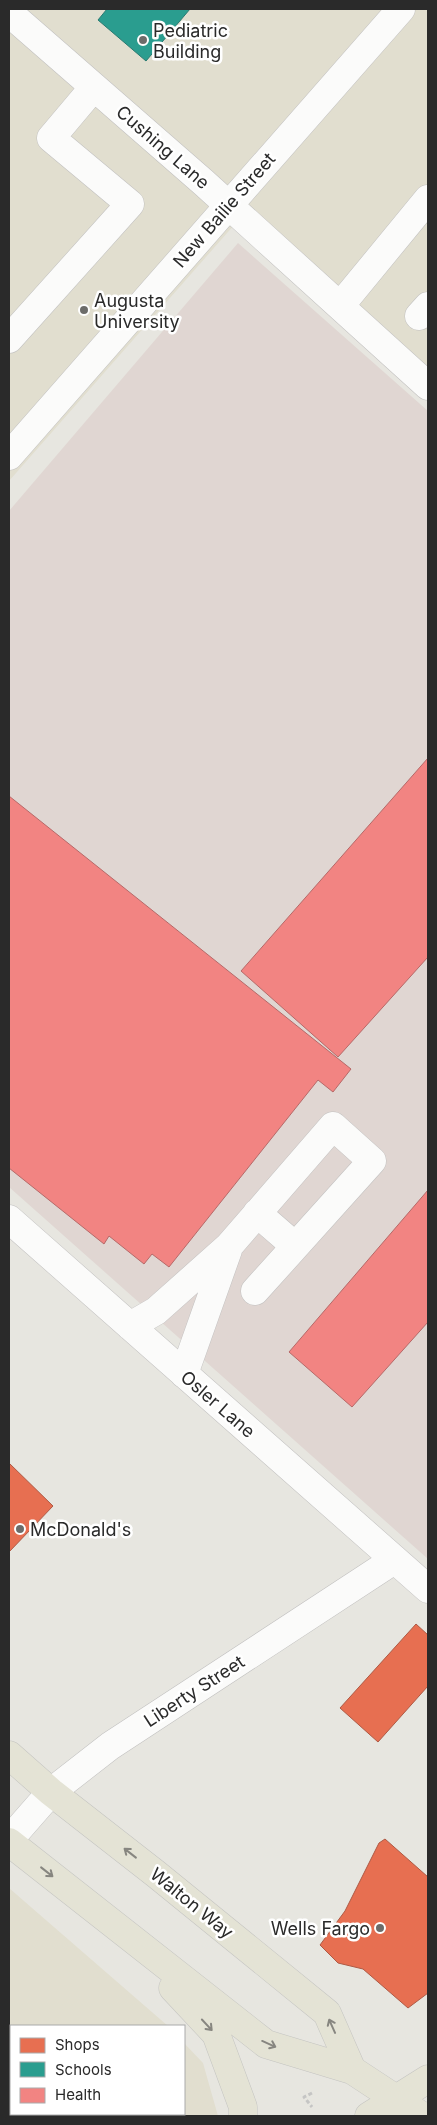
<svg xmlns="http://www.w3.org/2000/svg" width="437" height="2125" font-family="Inter,sans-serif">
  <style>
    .education { fill: #e1decf }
    .medical { fill: #e0d6d2 }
    .shops { fill: #e76f51; stroke: #ae5a45 }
    .schools { fill: #2a9d8f; stroke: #2a7a71 }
    .health { fill: #f28482; stroke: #b66968 }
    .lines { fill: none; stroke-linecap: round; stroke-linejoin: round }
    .minor-casing { stroke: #c2c1c0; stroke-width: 29 }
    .major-casing { stroke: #c4c4c1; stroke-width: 29 }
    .path { stroke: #c5c5c4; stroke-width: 3; stroke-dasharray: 4 2.5; stroke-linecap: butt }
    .minor { stroke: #fbfbfa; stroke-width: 28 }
    .major { stroke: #e4e3d5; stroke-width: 28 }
    .oneway { stroke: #878680 }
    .poi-dot { fill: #6c6c6a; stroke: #fff; stroke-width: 2 }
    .labels { text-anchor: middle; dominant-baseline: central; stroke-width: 5; stroke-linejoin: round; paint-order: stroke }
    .poi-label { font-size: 18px; fill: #2a2a2a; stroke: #fff; text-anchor: start }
    .street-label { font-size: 18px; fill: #2a2a2a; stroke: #fff }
  </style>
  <rect width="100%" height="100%" fill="#e7e6e0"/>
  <path class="education" d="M 9,9 L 428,9 L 428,396 L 235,224 L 9,481 Z
    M 9,1888 L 168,2026 L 11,2026 L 11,2114 L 184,2114 L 184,2043 L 203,2063 L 218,2116 L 9,2116 Z"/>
  <path class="medical" d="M 238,243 L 428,411 L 428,1559 L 9,1187 L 9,511 Z"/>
  <path class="shops" d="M 9,1463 L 53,1506 L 9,1552 Z
    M 416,1624 L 428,1635 L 428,1686 L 378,1742 L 340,1708 Z
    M 385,1839 L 428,1877 L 428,1993 L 408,2008 L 363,1969 L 338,1963 L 320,1945 L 345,1911 L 379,1843 Z"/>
  <path class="schools" d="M 107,9 L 190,9 L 146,61 L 98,20 Z"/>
  <path class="health" d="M 428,758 L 428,957 L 338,1057 L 241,971 Z
    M 9,796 L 351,1069 L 333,1092 L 318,1080 L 169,1267 L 152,1254 L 144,1264 L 109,1236 L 104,1244 L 9,1168 Z
    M 428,1190 L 428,1322 L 352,1407 L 289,1352 Z"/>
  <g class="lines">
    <defs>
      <path id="minor" d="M 9,9 L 15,18 L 203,182 L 428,386
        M 340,306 L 428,199
        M 419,316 L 428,306
        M 9,339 L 130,204 L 51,138 L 94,87
        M 9,456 L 401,9
        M 257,1213 L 295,1246
        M 9,1219 L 428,1589
        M 130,1326 L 156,1311 L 229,1246 L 333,1126 L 372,1161 L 255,1291
        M 184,1374 L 228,1250
        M 9,1840 L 51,1792 L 110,1746 L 394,1560"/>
      <path id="major" d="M 9,1755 L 51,1792 L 156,1874 L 327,2013 L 352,2070
        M 9,1842 L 266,2044 L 352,2070 L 422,2116
        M 173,1988 L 216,2034 L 243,2107 L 243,2116
        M 369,2116 L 428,2079"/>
    </defs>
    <use href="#minor" class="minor-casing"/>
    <use href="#major" class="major-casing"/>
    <path class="path" d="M 312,2093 L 304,2097 L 312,2107"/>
    <use href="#minor" class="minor"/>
    <use href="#major" class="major"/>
  </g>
  <defs><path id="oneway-shaft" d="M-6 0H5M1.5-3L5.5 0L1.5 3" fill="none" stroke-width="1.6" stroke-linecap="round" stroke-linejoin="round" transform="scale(1.25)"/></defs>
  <g class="oneway">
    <use href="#oneway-shaft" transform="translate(130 1853) rotate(-142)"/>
    <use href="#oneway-shaft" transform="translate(47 1872) rotate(38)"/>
    <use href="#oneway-shaft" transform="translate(207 2025) rotate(47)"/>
    <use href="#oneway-shaft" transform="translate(332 2026) rotate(-114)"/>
    <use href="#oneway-shaft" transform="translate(269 2044) rotate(24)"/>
  </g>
  <g class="poi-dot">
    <circle cx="143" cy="40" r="5"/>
    <circle cx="84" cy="310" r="5"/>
    <circle cx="20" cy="1529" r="5"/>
    <circle cx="380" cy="1928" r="5"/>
  </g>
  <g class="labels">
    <g class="poi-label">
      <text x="153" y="30">Pediatric<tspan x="153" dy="21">Building</tspan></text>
      <text x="94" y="300">Augusta<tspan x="94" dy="21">University</tspan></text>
      <text x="30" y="1529">McDonald's</text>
      <text x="370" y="1928" text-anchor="end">Wells Fargo</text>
    </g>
    <g class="street-label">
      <text transform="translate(163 147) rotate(41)">Cushing Lane</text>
      <text transform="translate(224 210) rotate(-49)">New Bailie Street</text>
      <text transform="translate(218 1404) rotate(41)">Osler Lane</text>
      <text transform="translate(194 1691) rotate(-33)">Liberty Street</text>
      <text transform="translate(192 1903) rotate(39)">Walton Way</text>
    </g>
  </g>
  <rect width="437" height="2125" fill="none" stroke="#2a2a2a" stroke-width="20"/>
  <rect x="10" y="2025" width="175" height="90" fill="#ffffff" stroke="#aaaaaa"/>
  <rect x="20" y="2038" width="25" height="15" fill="#e76f51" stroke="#aaaaaa"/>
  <text x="55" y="2050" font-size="15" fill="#2a2a2a">Shops</text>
  <rect x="20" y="2062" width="25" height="15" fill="#2a9d8f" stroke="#aaaaaa"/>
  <text x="55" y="2075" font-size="15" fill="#2a2a2a">Schools</text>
  <rect x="20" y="2088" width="25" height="15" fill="#f28482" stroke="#aaaaaa"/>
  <text x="55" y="2100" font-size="15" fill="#2a2a2a">Health</text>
</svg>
